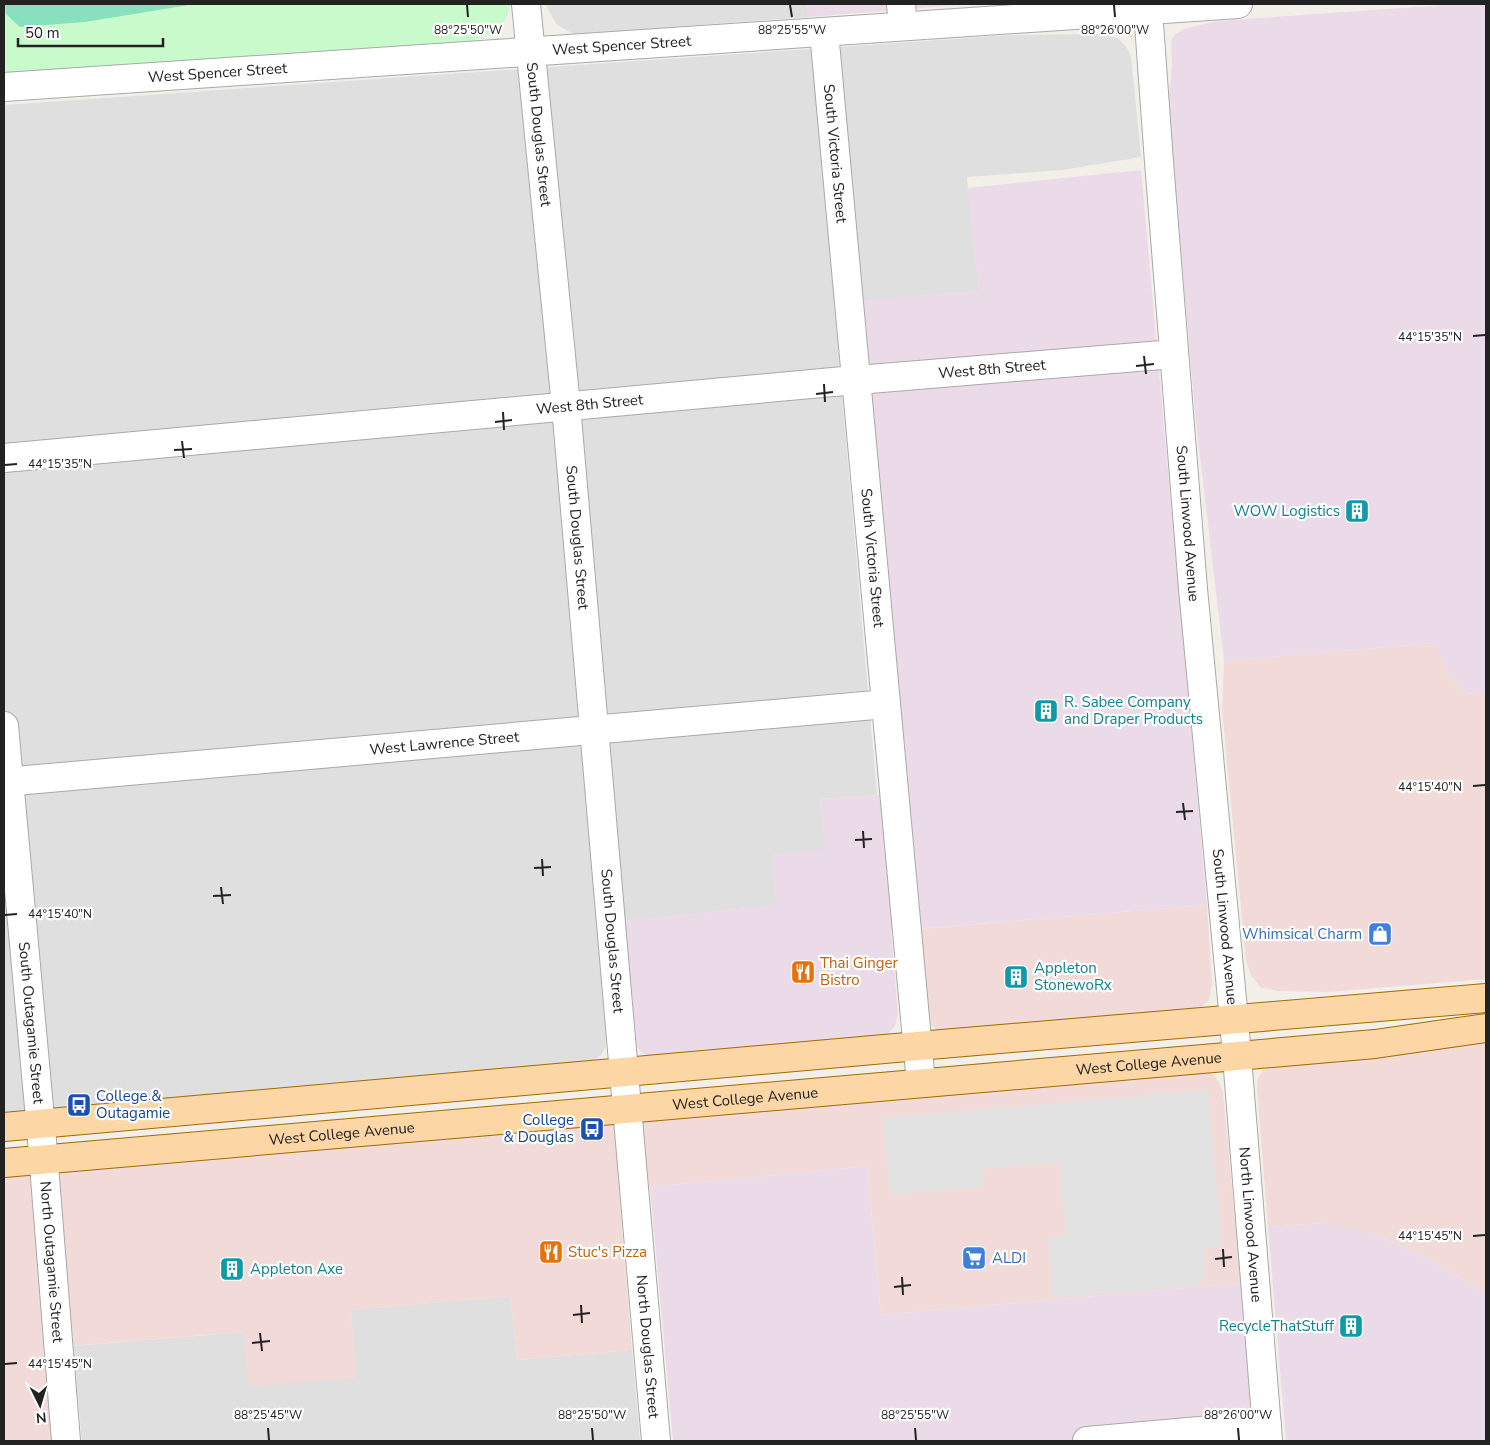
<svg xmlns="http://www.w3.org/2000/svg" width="1490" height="1445" font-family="'Nunito Sans',sans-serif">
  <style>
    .residential { fill: #e0dfdf }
    .commercial { fill: #f2dad9 }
    .industrial { fill: #ebdbe8 }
    .park { fill: #c8facc }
    .pitch { fill: #88e0be }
    .parking { fill: #e2e2e2 }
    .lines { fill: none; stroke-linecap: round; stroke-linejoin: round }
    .minor-casing { stroke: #a9a9a9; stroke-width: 30 }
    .major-casing { stroke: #a06b00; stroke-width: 30 }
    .minor { stroke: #fff; stroke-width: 28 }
    .major { stroke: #fcd6a4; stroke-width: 28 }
    .ticks { fill: none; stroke: #222; stroke-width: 2 }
    .labels { text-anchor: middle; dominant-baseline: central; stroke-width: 4.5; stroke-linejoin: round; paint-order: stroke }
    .street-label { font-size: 15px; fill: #222; stroke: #fff }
    .culture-label { font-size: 15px; fill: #0d838f; stroke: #fff; text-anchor: start }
    .shop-label { font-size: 15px; fill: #366cbe; stroke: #fff; text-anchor: end }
    .food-label { font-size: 15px; fill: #c56008; stroke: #fff; text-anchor: start }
    .transit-label { font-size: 15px; fill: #164399; stroke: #fff; text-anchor: start }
    .ticks-label { font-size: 12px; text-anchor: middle; fill: #222; stroke: #fff; stroke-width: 4.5; stroke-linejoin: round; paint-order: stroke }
  </style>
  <rect width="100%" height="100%" fill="#f2efe9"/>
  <path class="residential" d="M 545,4 L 807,4 L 808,17 L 574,34 L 557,25 Z
    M 1102,34 L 1118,38 L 1127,48 L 1131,56 L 1141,157 L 1062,170 L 967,177 L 979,291 L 834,303 L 877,795 L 820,799 L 826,849 L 776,905 L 597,924 L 606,1038 L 606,1046 L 601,1055 L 591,1062 L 4,1114 L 4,105 L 1011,35 Z
    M 510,1296 L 517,1360 L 632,1350 L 640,1441 L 82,1441 L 73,1346 L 245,1332 L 355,1378 L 351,1310 Z"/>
  <path class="commercial" d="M 1435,643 L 1447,672 L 1468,694 L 1486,692 L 1486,979 L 1329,992 L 1278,991 L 1264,988 L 1262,989 L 1251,975 L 1246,961 L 1222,709 L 1224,661 Z
    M 1207,905 L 1212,984 L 1209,1000 L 1200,1008 L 1194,1011 L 941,1032 L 928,1023 L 918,929 Z
    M 1486,1042 L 1486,1294 L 1437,1263 L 1382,1237 L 1324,1223 L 1268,1227 L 1257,1089 L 1257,1080 L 1263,1070 L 1274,1065 Z
    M 1209,1072 L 1214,1075 L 1219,1082 L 1223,1092 L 1241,1283 L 881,1315 L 867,1166 L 619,1190 L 632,1350 L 517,1360 L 510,1296 L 351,1310 L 356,1378 L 249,1386 L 244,1332 L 43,1348 L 52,1441 L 4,1441 L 4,1176 Z"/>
  <path class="industrial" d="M 807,4 L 971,4 L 808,17 Z
    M 1459,4 L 1486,4 L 1486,692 L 1468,694 L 1447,672 L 1434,643 L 1224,661 L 1195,413 L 1168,106 L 1172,66 L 1171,41 L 1175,34 L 1184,29 L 1217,21 Z
    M 1141,170 L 1207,905 L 891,931 L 898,1014 L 895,1026 L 887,1035 L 657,1057 L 648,1056 L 641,1052 L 635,1045 L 622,921 L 776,905 L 772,854 L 825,849 L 820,799 L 906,793 L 862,300 L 979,291 L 967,188 Z
    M 867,1166 L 881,1315 L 1241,1283 L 1255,1441 L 673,1441 L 650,1187 Z
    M 1324,1223 L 1346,1227 L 1382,1237 L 1437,1263 L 1486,1294 L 1486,1441 L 1286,1441 L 1268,1227 Z"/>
  <path class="park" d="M 4,4 L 510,4 C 508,26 490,35 472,41 L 4,73 Z"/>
  <path class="pitch" d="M 5,4 L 195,4 L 85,22 L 20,27 L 6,14 Z"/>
  <path class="parking" d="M 1208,1090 L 1222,1248 L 1203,1249 L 1205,1278 L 1192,1286 L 1053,1298 L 1048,1237 L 1066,1235 L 1059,1163 L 983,1169 L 984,1187 L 890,1194 L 883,1118 Z"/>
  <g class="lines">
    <defs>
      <g id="minor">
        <path id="s1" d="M 526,4 L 566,406 L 656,1441"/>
        <path d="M 901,4 L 903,26"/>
        <path id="s2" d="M 1148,10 L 1159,162 L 1193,589 L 1234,1020 L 1268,1441"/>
        <path id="s3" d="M 824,32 L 921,1083"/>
        <path id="s4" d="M 4,87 L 1238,4"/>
        <path id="s5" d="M 4,458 L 833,382 L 1174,354"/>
        <path id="s6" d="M 4,726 L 42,1140 L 66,1441"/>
        <path id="s7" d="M 4,782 L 886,704"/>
        <path d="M 1087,1441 L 1267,1425"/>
      </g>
      <g id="major">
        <path d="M 4,1127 L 918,1046 L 1486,998"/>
        <path id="s8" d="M 4,1163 L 1375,1044 L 1486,1028"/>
      </g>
    </defs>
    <use href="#minor" class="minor-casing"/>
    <use href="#major" class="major-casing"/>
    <use href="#minor" class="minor"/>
    <use href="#major" class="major"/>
  </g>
  <path class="ticks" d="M 467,5 L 468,17M 790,5 L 792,17M 1114,5 L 1115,17M 1473,336 L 1485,335M 1144,356 L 1146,374M 1136,366 L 1154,364M 824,384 L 825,402M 816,394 L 833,392M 503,412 L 504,430M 495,422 L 512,420M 182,441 L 184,458M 174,450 L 192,449M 5,465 L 17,464M 1473,786 L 1485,785M 1183,803 L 1185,820M 1176,812 L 1193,811M 863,831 L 864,848M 855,840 L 872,839M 542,859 L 543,876M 534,868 L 551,867M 221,887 L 223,904M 213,896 L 231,895M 5,915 L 17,914M 1473,1236 L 1485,1235M 1223,1249 L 1224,1267M 1215,1259 L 1232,1257M 902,1277 L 903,1295M 894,1287 L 911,1285M 581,1305 L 582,1323M 573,1315 L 590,1313M 260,1333 L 262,1351M 252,1343 L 270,1341M 5,1364 L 17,1363M 268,1428 L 269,1440M 592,1428 L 593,1440M 915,1428 L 916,1440M 1238,1428 L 1239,1440"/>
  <defs>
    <symbol id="building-square" viewBox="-11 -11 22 22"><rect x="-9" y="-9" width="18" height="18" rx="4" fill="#0f9aa8" stroke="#fff"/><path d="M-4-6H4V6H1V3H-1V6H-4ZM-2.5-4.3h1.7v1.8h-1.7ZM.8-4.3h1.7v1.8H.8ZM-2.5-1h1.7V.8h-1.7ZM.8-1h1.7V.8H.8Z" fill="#fff"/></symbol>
    <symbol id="shop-square" viewBox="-11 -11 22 22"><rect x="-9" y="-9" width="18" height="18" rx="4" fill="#3f7fe0" stroke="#fff"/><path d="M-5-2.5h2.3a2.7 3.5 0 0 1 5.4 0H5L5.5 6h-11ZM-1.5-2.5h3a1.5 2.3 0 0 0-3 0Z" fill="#fff"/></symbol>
    <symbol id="restaurant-square" viewBox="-11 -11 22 22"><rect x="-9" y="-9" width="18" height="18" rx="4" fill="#e8710a" stroke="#fff"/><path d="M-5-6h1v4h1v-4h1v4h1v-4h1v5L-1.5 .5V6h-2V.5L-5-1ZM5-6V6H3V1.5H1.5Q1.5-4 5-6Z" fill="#fff"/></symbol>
    <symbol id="bus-square" viewBox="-11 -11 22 22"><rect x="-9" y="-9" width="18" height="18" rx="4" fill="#1a4fb4" stroke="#fff"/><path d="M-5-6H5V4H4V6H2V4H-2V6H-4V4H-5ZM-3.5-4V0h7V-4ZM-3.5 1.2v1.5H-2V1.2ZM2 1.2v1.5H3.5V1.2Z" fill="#fff"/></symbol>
    <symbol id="supermarket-square" viewBox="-11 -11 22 22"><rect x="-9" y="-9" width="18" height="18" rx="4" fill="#3f7fe0" stroke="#fff"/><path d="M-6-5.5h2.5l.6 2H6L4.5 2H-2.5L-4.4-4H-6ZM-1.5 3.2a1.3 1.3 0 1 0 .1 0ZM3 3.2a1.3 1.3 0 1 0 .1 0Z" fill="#fff"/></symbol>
  </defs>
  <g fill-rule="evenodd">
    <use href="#building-square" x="1343" y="497" width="28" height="28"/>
    <use href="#building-square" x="1032" y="697" width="28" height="28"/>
    <use href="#shop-square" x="1366" y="920" width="28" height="28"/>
    <use href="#restaurant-square" x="789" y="958" width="28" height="28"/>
    <use href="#building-square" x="1002" y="963" width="28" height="28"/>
    <use href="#bus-square" x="65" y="1091" width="28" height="28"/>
    <use href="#bus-square" x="578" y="1115" width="28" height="28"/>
    <use href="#restaurant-square" x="537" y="1238" width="28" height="28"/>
    <use href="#supermarket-square" x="960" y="1244" width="28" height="28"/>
    <use href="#building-square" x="218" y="1255" width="28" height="28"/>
    <use href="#building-square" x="1337" y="1312" width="28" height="28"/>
  </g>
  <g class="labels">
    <g class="street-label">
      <text stroke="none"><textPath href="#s4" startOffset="619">West Spencer Street</textPath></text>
      <text stroke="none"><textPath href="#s4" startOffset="214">West Spencer Street</textPath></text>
      <text stroke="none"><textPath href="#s1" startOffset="131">South Douglas Street</textPath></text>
      <text stroke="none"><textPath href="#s3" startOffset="122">South Victoria Street</textPath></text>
      <text stroke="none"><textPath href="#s5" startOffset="992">West 8th Street</textPath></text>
      <text stroke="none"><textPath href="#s5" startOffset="588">West 8th Street</textPath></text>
      <text stroke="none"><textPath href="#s2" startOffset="515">South Linwood Avenue</textPath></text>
      <text stroke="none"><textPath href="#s1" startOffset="536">South Douglas Street</textPath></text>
      <text stroke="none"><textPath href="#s3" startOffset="528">South Victoria Street</textPath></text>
      <text stroke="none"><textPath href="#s7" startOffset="442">West Lawrence Street</textPath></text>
      <text stroke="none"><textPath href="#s2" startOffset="920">South Linwood Avenue</textPath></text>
      <text stroke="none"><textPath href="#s1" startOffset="941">South Douglas Street</textPath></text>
      <text stroke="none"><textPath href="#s6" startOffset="298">South Outagamie Street</textPath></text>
      <text stroke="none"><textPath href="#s8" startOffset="1149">West College Avenue</textPath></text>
      <text stroke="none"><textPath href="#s8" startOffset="744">West College Avenue</textPath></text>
      <text stroke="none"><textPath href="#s8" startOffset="339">West College Avenue</textPath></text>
      <text stroke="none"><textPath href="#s2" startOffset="1219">North Linwood Avenue</textPath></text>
      <text stroke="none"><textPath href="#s6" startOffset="538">North Outagamie Street</textPath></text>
      <text stroke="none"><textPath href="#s1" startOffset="1348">North Douglas Street</textPath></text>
    </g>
    <g class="culture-label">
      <text x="1340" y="511" text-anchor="end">WOW Logistics</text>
      <text x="1064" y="702">R. Sabee Company<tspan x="1064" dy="17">and Draper Products</tspan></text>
      <text x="1034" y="968">Appleton<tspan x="1034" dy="17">StonewoRx</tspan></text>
      <text x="250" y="1269">Appleton Axe</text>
      <text x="1334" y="1326" text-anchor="end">RecycleThatStuff</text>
    </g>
    <g class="shop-label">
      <text x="1362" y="934">Whimsical Charm</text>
      <text x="992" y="1258" text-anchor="start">ALDI</text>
    </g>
    <g class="food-label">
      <text x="820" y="963">Thai Ginger<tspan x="820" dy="17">Bistro</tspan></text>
      <text x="568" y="1252">Stuc's Pizza</text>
    </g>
    <g class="transit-label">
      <text x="96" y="1096">College &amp;<tspan x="96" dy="17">Outagamie</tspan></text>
      <text x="574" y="1120" text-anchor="end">College<tspan x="574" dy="17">&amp; Douglas</tspan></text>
    </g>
  </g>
  <g class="ticks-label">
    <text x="468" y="34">88°25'50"W</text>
    <text x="792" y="34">88°25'55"W</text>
    <text x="1115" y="34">88°26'00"W</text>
    <text x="1430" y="341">44°15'35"N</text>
    <text x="60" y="468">44°15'35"N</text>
    <text x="1430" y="791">44°15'40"N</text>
    <text x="60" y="918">44°15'40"N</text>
    <text x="1430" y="1240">44°15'45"N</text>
    <text x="60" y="1368">44°15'45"N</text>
    <text x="268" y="1419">88°25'45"W</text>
    <text x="592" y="1419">88°25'50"W</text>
    <text x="915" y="1419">88°25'55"W</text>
    <text x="1238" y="1419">88°26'00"W</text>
  </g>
  <rect width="1490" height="1445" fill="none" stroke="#222222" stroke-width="10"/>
  <g transform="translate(40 1405) rotate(175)" stroke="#ffffff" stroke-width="4" paint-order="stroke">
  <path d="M0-4L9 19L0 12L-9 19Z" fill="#222222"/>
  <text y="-8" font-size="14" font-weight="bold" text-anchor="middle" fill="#222222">N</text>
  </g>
  <path d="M18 38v8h145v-8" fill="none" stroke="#222222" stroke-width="2.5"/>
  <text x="25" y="38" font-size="15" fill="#222222" stroke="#ffffff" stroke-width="4" paint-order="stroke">50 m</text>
</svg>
